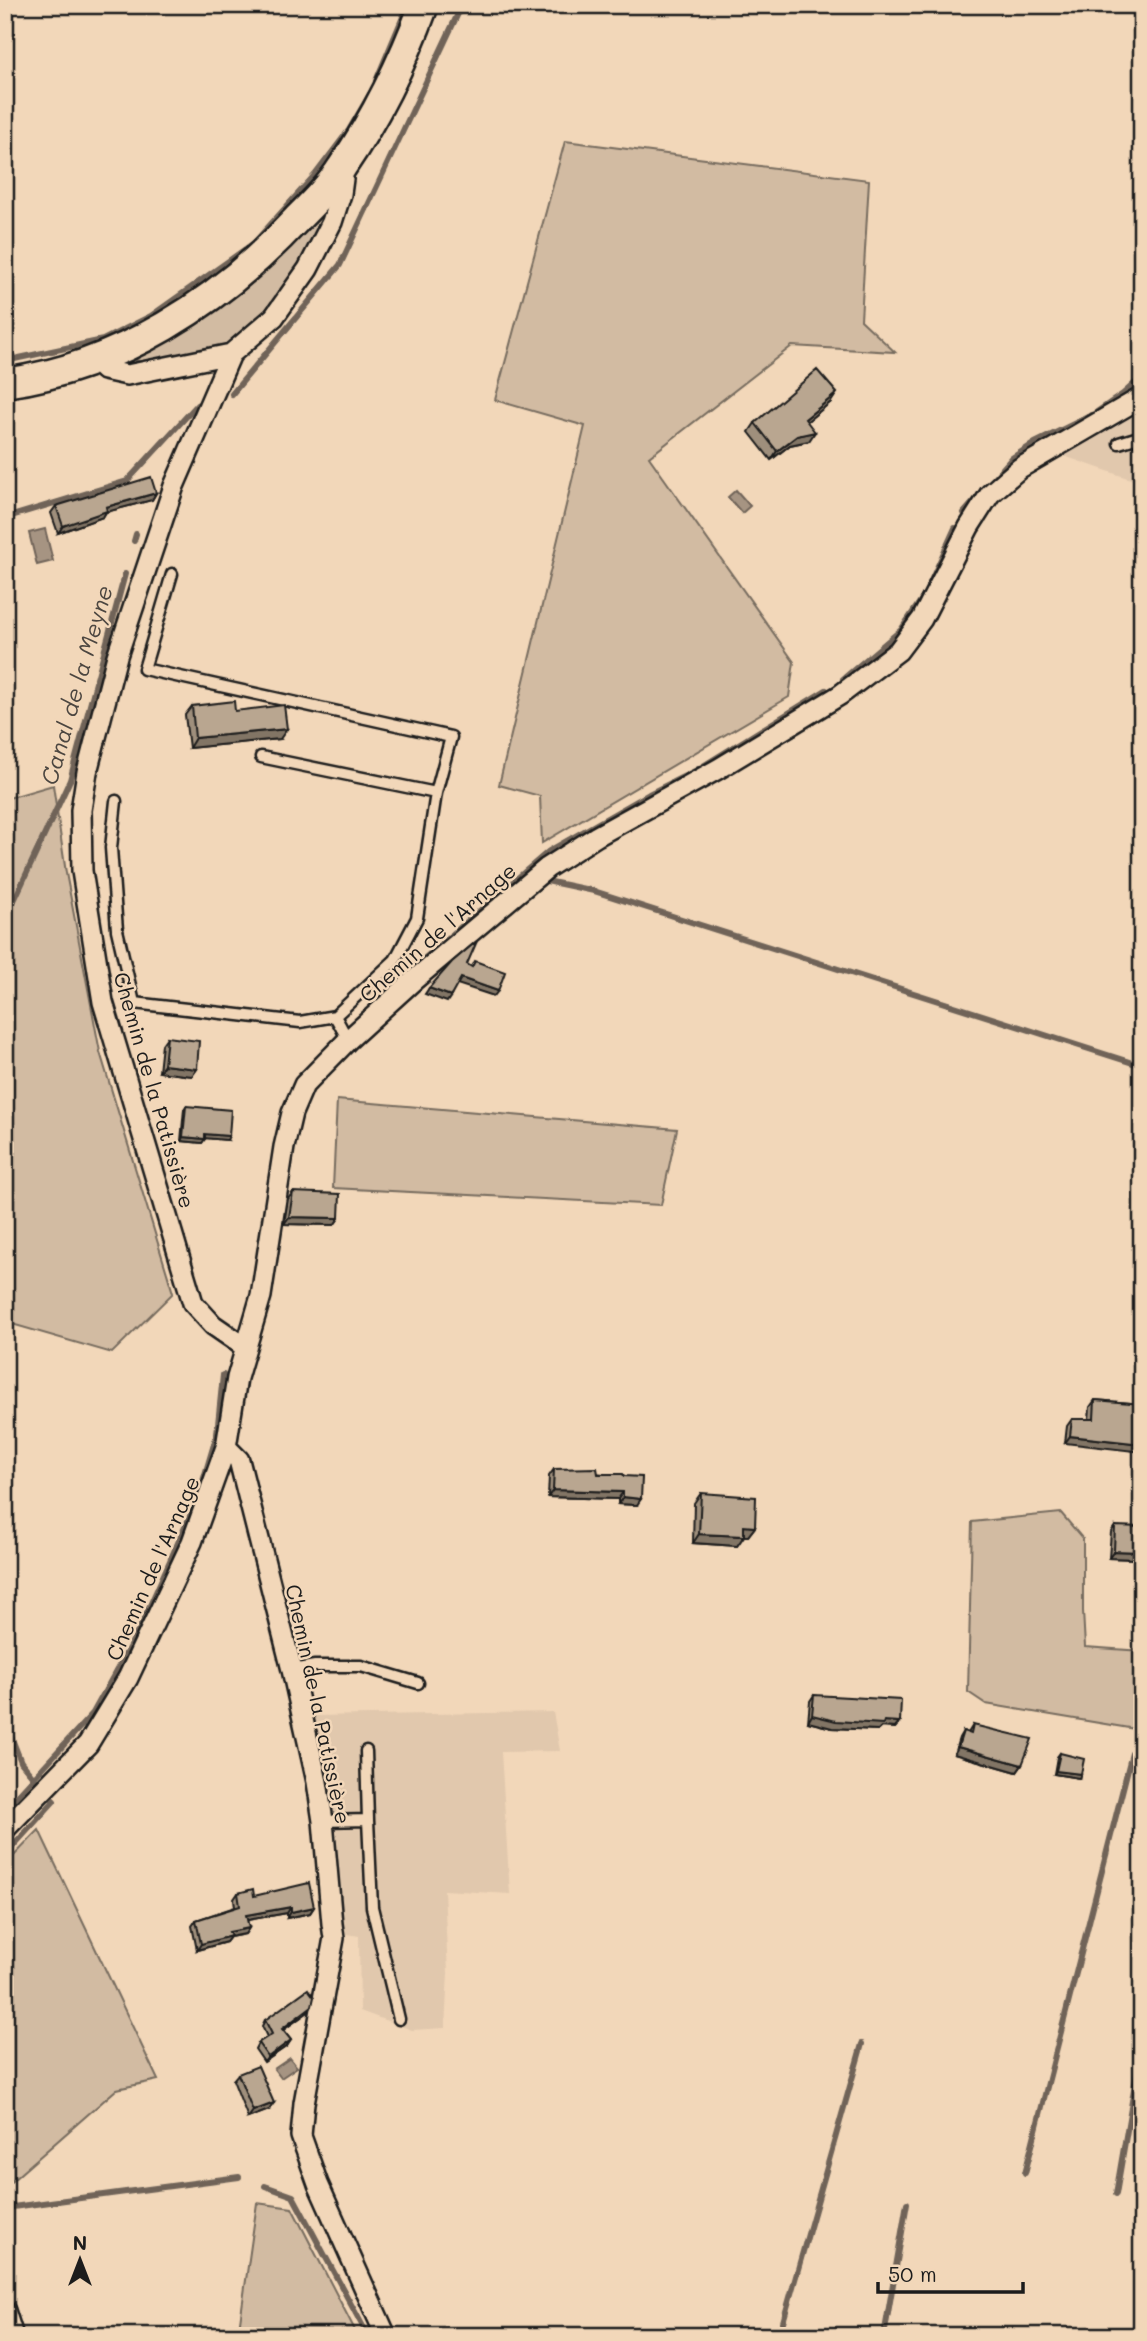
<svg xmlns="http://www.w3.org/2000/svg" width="1147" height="2341" font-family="Mali,sans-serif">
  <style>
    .built { fill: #e1c8ad }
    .green { fill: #d2bba2; stroke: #776c5f; stroke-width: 2 }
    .water { fill: #a69482; stroke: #6f6459; stroke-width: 2 }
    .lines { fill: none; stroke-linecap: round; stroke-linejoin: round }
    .stream { stroke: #6f6459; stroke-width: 6 }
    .lane-casing { stroke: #1c1c1c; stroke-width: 15 }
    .street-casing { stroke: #1c1c1c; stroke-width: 24 }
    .secondary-casing { stroke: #1c1c1c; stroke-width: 33 }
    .lane { stroke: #f2d7b9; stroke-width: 10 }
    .street { stroke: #f2d7b9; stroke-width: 19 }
    .secondary { stroke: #f2d7b9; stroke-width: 28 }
    .wall { fill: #9f8f7c; stroke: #1c1c1c; stroke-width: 2 }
    .shaded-wall { fill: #827465; stroke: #1c1c1c; stroke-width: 2 }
    .building { fill: #b9a690; stroke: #1c1c1c; stroke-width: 2 }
    .labels { text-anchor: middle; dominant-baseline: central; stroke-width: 5; stroke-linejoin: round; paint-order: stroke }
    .street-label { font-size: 21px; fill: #1c1c1c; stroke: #f2d7b9 }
    .water-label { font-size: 23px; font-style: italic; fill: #4c4640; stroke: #f2d7b9 }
  </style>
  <rect width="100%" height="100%" fill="#f2d7b9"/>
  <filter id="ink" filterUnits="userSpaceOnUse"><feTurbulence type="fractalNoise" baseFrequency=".0143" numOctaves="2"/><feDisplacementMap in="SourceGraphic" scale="14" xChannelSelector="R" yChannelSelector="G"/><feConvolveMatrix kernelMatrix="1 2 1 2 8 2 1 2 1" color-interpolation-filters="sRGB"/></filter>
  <g filter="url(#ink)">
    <path class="built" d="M 1142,396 L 1142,483 L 1064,456 Z
      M 553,1712 L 560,1751 L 501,1752 L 510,1894 L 444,1890 L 448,1973 L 445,2028 L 412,2030 L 360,2011 L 359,1936 L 340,1933 L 334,1846 L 313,1716 Z"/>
    <path class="green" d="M 565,141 L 869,180 L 861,320 L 895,352 L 792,346 L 649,457 L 794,662 L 789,697 L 542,843 L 540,796 L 499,785 L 585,426 L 495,400 Z
      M 328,206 C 306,255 267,330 214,350 C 193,357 167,358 145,363 L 136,360 L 137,354 Z
      M 53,785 L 66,873 L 100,1052 L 173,1293 L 112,1353 L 5,1322 L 5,799 Z
      M 337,1100 L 677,1129 L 661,1205 L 333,1188 Z
      M 1061,1513 L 1083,1539 L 1083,1611 L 1085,1647 L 1142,1651 L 1142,1712 L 1134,1713 L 1135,1729 L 986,1704 L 968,1692 L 972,1522 Z
      M 39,1830 L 158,2080 L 117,2089 L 5,2187 L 5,1865 Z
      M 257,2203 L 292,2208 L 358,2336 L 238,2336 Z"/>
    <path class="water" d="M 736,490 L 750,506 L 742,513 L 728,497 Z
      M 45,529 L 53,561 L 37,565 L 29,533 Z
      M 290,2058 L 297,2067 L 281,2078 L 274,2069 Z"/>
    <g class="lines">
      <path class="stream" d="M 376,81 L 408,5
        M 5,361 L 103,340 L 151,316 L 254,243 L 315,175 L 349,130 L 370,94
        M 232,394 L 340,265 L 462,5
        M 990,483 L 1012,458 L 1035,443 L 1094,414 L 1123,394 L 1142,377
        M 964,513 L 978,497
        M 5,518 L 127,481 L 197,405 L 203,402
        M 134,541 L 136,534
        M 930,583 L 955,528
        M 843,679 L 901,630 L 924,596
        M 542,880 L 594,891 L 1142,1066
        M 5,920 L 70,780 L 125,574
        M 418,964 L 549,851 L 649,794 L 695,771 L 826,690
        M 5,1721 L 21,1762 L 38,1783
        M 5,1809 L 93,1713 L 140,1628 L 198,1498 L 217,1434 L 223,1375
        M 5,1855 L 54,1801 L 49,1796
        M 1025,2173 L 1132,1753 L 1142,1755
        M 265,2186 L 293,2196 L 368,2336
        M 1116,2194 L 1142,2043
        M 5,2208 L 239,2177
        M 779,2336 L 862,2044
        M 884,2336 L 907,2203"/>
      <defs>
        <path id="lane" d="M 1119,443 L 1142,436
          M 172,574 L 144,669 L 451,737 L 436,793 L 417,918 L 395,960 L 335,1016 L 348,1040
          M 261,757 L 436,793
          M 116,801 L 111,848 L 117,930 L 134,1003 L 300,1022 L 335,1016
          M 292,1670 L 315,1666 L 361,1666 L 418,1683
          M 368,1820 L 372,1907 L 399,2019
          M 323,1821 L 368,1820 L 366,1751"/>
        <path id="street" d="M 94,360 L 104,370 L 127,375 L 231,354
          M 245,1347 L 213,1325 L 193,1303 L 103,1002 L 82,871 L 81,810 L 87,772 L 117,656 L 174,486 L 231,354 L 274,317 L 308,269 L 332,222 L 341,194 L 343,179 L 341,168
          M 226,1447 L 239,1460 L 292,1670 L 317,1782 L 323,1821 L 332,1924 L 334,1938 L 304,2103 L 301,2136 L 318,2184 L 386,2336
          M 5,1829 L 88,1744 L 128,1678 L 192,1542 L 226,1447 L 237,1378 L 261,1296 L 284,1147 L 292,1113 L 304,1085 L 348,1040 L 414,980 L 547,868 L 597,836 L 718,769 L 840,695 L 898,651 L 922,619 L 969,527 L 990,494 L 1020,468 L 1142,397
          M 5,2311 L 13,2336"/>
        <path id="secondary" d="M 5,383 C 119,367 220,302 297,219 C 313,203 330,186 342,167 C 376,117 403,62 424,5"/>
      </defs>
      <use href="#lane" class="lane-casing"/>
      <use href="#street" class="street-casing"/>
      <use href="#secondary" class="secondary-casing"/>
      <use href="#lane" class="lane"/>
      <use href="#street" class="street"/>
      <use href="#secondary" class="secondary"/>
    </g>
    <path class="wall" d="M 831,402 L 807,421 L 809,441 L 790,445 L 771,460 L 749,432 L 755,423 Z
      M 156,493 L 152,500 L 106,512 L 103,517 L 58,533 L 51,513 L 56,506 Z
      M 192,706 L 235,711 L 280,739 L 189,748 L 185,715 Z
      M 167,1037 L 197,1069 L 192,1076 L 159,1072 L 162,1044 Z
      M 186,1106 L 227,1140 L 205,1138 L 202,1143 L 181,1141 L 184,1109 Z
      M 293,1192 L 339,1218 L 334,1225 L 284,1224 L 288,1199 Z
      M 1095,1400 L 1142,1404 L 1065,1443 L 1067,1426 L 1072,1419 L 1089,1419 L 1090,1407 Z
      M 554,1469 L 624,1476 L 637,1505 L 618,1504 L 618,1499 L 548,1497 L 549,1476 Z
      M 701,1493 L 755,1527 L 748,1536 L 744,1536 L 737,1546 L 693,1543 L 694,1503 Z
      M 1115,1526 L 1136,1559 L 1109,1558 L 1111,1532 Z
      M 814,1695 L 900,1722 L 895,1728 L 881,1727 L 878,1730 L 832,1728 L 808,1722 L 810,1701 Z
      M 973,1725 L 1022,1765 L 1017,1772 L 954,1754 L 959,1738 L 963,1731 L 968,1733 Z
      M 1060,1753 L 1079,1778 L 1054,1774 L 1057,1757 Z
      M 238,1893 L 254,1896 L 314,1907 L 310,1913 L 287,1918 L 287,1913 L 247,1920 L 249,1928 L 245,1934 L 230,1937 L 226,1942 L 197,1950 L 192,1926 L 196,1920 L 235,1907 L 234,1899 Z
      M 308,2012 L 283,2030 L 291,2040 L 287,2046 L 264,2062 L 255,2049 L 258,2043 L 267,2037 L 262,2026 L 265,2020 Z
      M 238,2074 L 269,2110 L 248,2118 L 233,2080 Z"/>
    <path class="shaded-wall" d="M 837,393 L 831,402 L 799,428 L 805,419 Z
      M 815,432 L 809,441 L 790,445 L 771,460 L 777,451 L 797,436 Z
      M 156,493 L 152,500 L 106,512 L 103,517 L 58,533 L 63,526 L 106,507 Z
      M 287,729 L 280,739 L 189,748 L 195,738 Z
      M 461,978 L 498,991 L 494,996 L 457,984 Z
      M 429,988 L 451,996 L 447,1002 L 425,994 Z
      M 164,1065 L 197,1069 L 192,1076 L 159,1072 Z
      M 205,1134 L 229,1136 L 227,1140 L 203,1138 Z
      M 183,1137 L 205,1139 L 202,1143 L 181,1141 Z
      M 289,1217 L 339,1218 L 334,1225 L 284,1224 Z
      M 1070,1436 L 1142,1444 L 1142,1452 L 1065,1443 Z
      M 553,1490 L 623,1492 L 618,1499 L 548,1497 Z
      M 623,1497 L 641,1499 L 637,1505 L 618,1504 Z
      M 744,1526 L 755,1527 L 748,1536 L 738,1536 Z
      M 699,1534 L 744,1536 L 737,1546 L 693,1543 Z
      M 1114,1551 L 1141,1552 L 1136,1559 L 1109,1558 Z
      M 812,1715 L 884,1721 L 900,1722 L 895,1728 L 881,1727 L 878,1730 L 832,1728 L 808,1722 Z
      M 958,1747 L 1022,1765 L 1017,1772 L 954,1754 Z
      M 1056,1771 L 1081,1774 L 1079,1778 L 1054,1774 Z
      M 291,1907 L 287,1913 L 242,1921 L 246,1915 Z
      M 314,1907 L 310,1913 L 287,1918 L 291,1912 Z
      M 249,1928 L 245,1934 L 230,1937 L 226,1942 L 197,1950 L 201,1944 L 229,1932 Z
      M 312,2006 L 308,2012 L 278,2034 L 282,2029 Z
      M 291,2040 L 287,2046 L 264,2062 L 268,2057 Z
      M 274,2103 L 269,2110 L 248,2118 L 253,2111 Z"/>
    <path class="building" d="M 817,370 L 837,393 L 805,419 L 815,432 L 797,436 L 777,451 L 755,423 Z
      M 151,477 L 156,493 L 106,507 L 107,511 L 63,526 L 56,506 Z
      M 234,701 L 235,711 L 284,705 L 287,729 L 195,738 L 192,706 Z
      M 477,941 L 467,964 L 472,967 L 475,961 L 505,972 L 498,991 L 461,978 L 451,996 L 429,988 L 452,962 Z
      M 167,1037 L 199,1041 L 197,1069 L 164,1065 Z
      M 186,1106 L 231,1110 L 229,1136 L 205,1134 L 205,1139 L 183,1137 Z
      M 293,1192 L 340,1194 L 339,1218 L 289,1217 Z
      M 1095,1400 L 1142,1404 L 1142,1444 L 1070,1436 L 1072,1419 L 1094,1419 Z
      M 597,1468 L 598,1474 L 623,1474 L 624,1476 L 642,1477 L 641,1499 L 623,1497 L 623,1492 L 553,1490 L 554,1469 Z
      M 701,1493 L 756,1497 L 755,1527 L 744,1526 L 744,1536 L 699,1534 Z
      M 1115,1526 L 1142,1527 L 1141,1552 L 1114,1551 Z
      M 814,1695 L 901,1700 L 900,1722 L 884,1721 L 883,1724 L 836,1721 L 812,1715 Z
      M 973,1725 L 1032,1739 L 1022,1765 L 958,1747 L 963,1731 L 971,1734 Z
      M 1060,1753 L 1084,1759 L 1081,1774 L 1056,1771 Z
      M 309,1883 L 314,1907 L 291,1912 L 291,1907 L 246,1915 L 249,1928 L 229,1932 L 231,1936 L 201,1944 L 196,1920 L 240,1906 L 238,1893 L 253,1889 L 254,1896 Z
      M 308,1989 L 314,1997 L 312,2006 L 282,2029 L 291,2040 L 268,2057 L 258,2043 L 272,2034 L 265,2020 Z
      M 258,2066 L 274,2103 L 253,2111 L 238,2074 Z"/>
  </g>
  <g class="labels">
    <g class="street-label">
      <text transform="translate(437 932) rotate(-41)">Chemin de l'Arnage</text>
      <text transform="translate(155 1090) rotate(74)">Chemin de la Patissière</text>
      <text transform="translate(152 1568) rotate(-66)">Chemin de l'Arnage</text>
      <text transform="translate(319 1704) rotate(78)">Chemin de la Patissière</text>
    </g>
    <g class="water-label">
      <text transform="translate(76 685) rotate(-74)">Canal de la Meyne</text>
    </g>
  </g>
  <rect width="1147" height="2341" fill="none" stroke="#f2d7b9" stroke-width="28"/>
  <rect x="14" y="14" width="1119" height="2313" fill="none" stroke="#1c1c1c" stroke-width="2.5" filter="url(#ink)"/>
  <g transform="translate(80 2260)" stroke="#f2d7b9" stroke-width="5" paint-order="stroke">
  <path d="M0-5L12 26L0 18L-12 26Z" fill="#1c1c1c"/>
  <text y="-10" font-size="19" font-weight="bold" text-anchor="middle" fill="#1c1c1c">N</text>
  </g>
  <path d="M878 2282v10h145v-10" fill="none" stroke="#1c1c1c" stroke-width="3.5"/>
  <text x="888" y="2282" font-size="21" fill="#1c1c1c" stroke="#f2d7b9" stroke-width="5" paint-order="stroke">50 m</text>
</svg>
